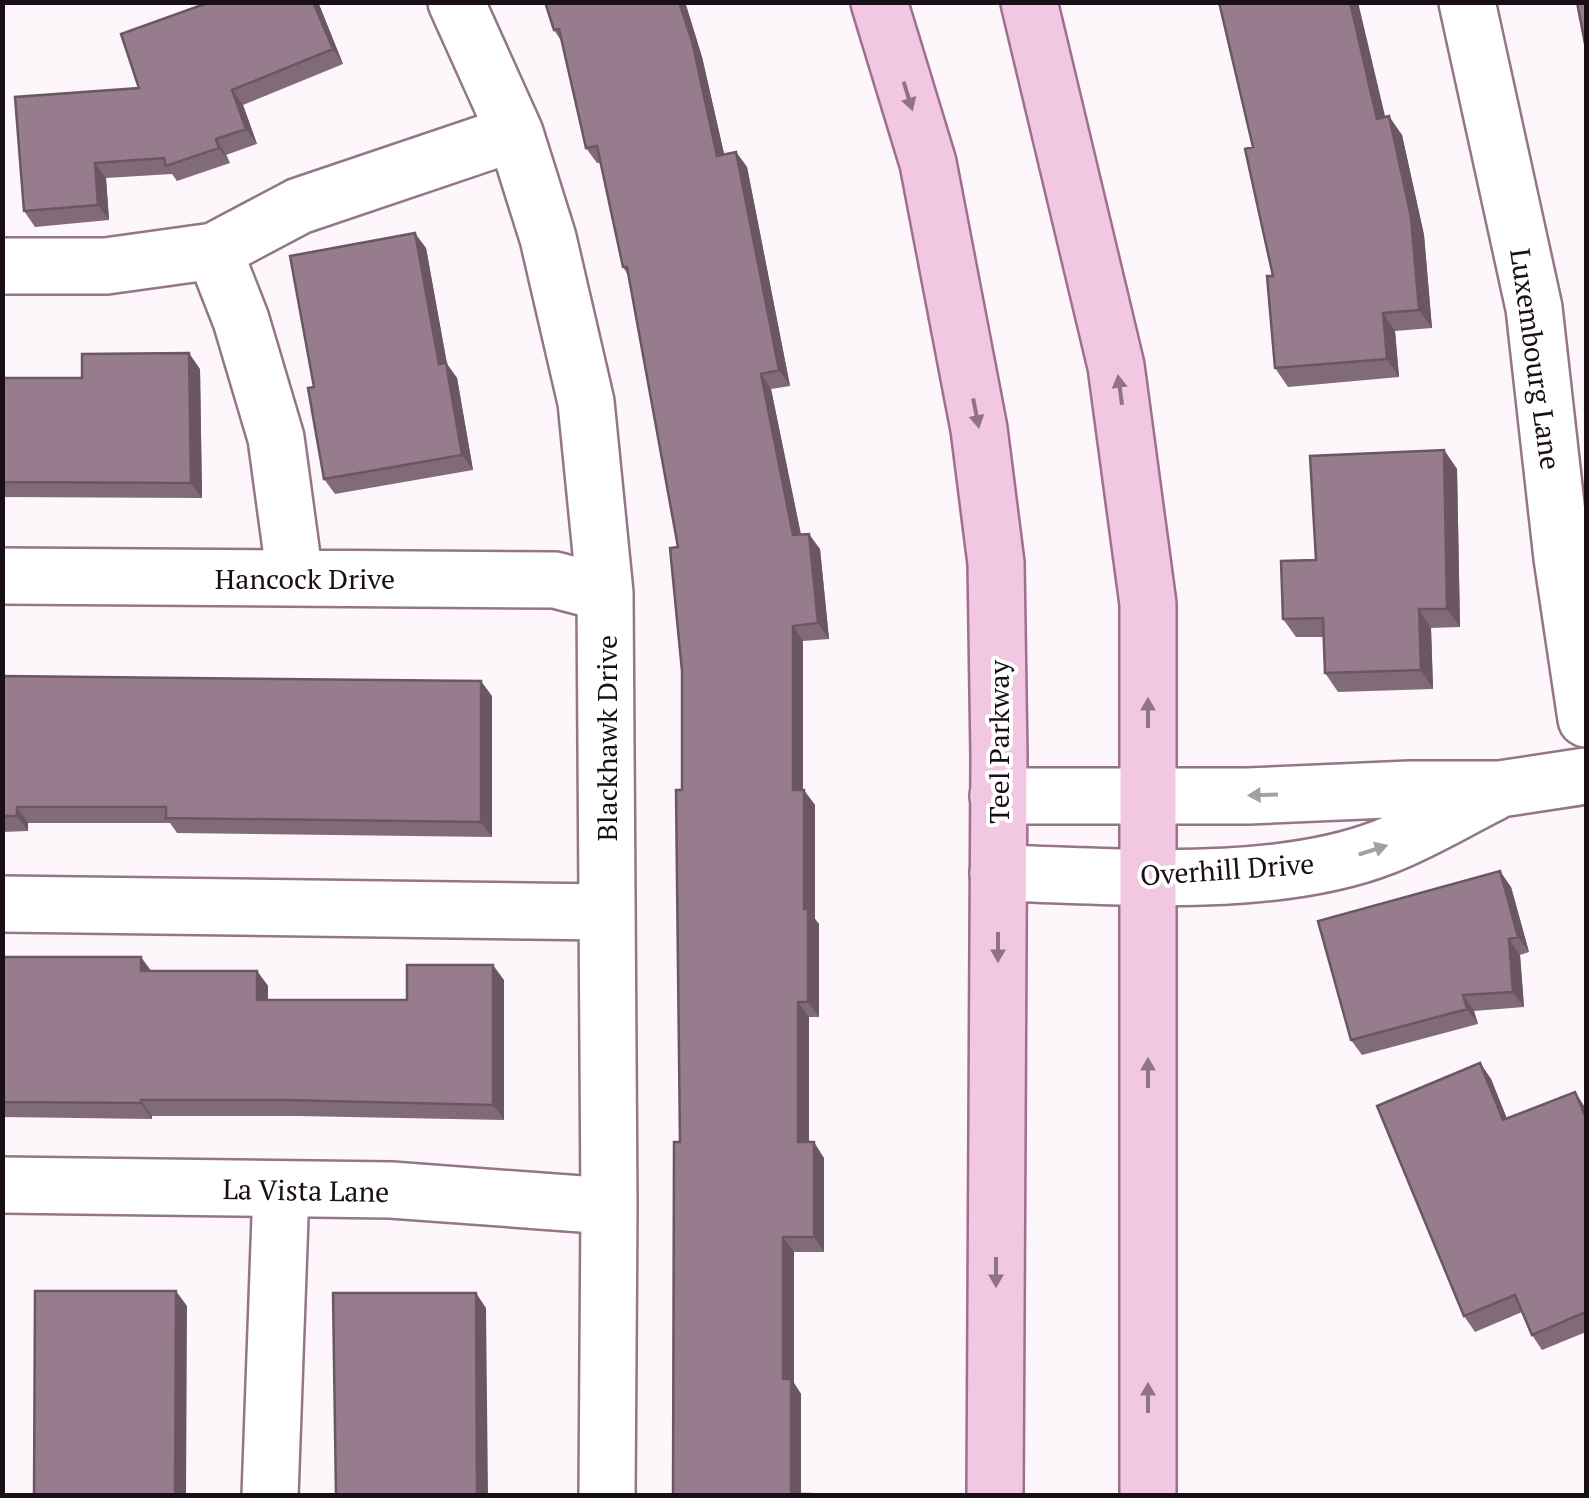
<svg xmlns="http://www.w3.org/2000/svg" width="1589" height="1498" font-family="'PT Serif',serif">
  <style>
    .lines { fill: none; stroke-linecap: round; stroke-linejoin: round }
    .minor-casing { stroke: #937688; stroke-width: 60 }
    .major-casing { stroke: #a06f8e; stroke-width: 60 }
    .minor { stroke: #fff; stroke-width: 55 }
    .major { stroke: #f1c7e2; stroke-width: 55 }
    .wall { fill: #826b79 }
    .shaded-wall { fill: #6a5763 }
    .building { fill: #977c8d; stroke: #6a5763; stroke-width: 2.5 }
    .oneway { fill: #907486 }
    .oneway2 { fill: #a39fa2 }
    .labels { text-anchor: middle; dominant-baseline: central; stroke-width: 8; stroke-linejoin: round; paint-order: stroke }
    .street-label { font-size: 28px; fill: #1a0f16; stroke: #fff }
  </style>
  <rect width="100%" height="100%" fill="#fdf6fa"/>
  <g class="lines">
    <defs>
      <path id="minor" d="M 456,2 L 515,133 L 548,238 L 586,402 L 605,593 L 609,1206 L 607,1496
        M 1467,2 L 1534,308 L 1562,558 L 1586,719
        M 214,251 L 241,320 L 276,438 L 295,578
        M 2,266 L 106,266 L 214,251 L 299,206 L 515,133
        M 2,576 L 555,580 L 605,593
        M 998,796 L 1248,796 L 1410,789 L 1500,789 L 1586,776
        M 998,873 C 1116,876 1274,890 1384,847 C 1421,833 1457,811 1493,793
        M 2,904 L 607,912
        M 2,1185 L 391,1190 L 609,1206
        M 270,1496 L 281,1189"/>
      <path id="major" d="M 879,2 L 928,163 L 979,429 L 996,563 L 999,757 L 995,1496
        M 1029,2 L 1116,366 L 1148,604 L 1148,1496"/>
    </defs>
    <use href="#minor" class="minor-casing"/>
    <use href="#major" class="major-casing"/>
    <use href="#minor" class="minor"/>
    <use href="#major" class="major"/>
  </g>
  <path class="wall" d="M 318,2 L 343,64 L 243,105 L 257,144 L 226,155 L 230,163 L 177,181 L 172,174 L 106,178 L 109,220 L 35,227 L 24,211 L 139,88 Z
    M 545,2 L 685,2 L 702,57 L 724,154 L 736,152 L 747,167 L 790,386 L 771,389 L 801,534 L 820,549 L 829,639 L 803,641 L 803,790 L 815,805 L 815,919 L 819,924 L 819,1017 L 809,1017 L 809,1142 L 824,1158 L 824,1252 L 794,1252 L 794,1383 L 801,1394 L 673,1496 L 680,1142 L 682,790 L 682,671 L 678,547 L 628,275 L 623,267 L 601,163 L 597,163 L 586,148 L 562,42 L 554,30 Z
    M 1385,117 L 1402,135 L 1424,235 L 1432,328 L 1395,331 L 1399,377 L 1288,387 L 1275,368 L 1273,276 L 1253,147 Z
    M 426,248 L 447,364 L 457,378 L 473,470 L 335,494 L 324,479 L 314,387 Z
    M 200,369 L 202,498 L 2,497 L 2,378 L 82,378 Z
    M 1444,450 L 1457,469 L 1460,627 L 1431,628 L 1433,689 L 1338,692 L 1325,673 L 1323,637 L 1296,637 L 1283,619 L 1316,560 Z
    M 2,676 L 492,696 L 492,837 L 177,833 L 170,823 L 28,823 L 28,831 L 2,832 Z
    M 1511,887 L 1529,952 L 1520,955 L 1524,1007 L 1474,1011 L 1478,1024 L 1362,1055 L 1351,1040 Z
    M 2,957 L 151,971 L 257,971 L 268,986 L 268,1000 L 407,1000 L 504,980 L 504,1120 L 298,1116 L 152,1116 L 152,1119 L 2,1117 Z
    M 1480,1063 L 1491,1079 L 1507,1119 L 1575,1092 L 1586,1109 L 1586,1332 L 1542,1350 L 1532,1335 L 1522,1312 L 1475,1332 L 1464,1316 Z"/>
  <path class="shaded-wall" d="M 313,2 L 318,2 L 343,64 L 333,49 Z
    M 679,2 L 685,2 L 702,57 L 728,171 L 717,156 Z
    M 1350,2 L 1358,2 L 1390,137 L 1377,119 Z
    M 232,90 L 243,105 L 257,144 L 246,129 Z
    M 1389,116 L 1402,135 L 1424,235 L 1432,328 L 1419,310 Z
    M 216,139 L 226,155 L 230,163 L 219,148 Z
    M 736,152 L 747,167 L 790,386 L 779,370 Z
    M 95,163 L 106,178 L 109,220 L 98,205 Z
    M 415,233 L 426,248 L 447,364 L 457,378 L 473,470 L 462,455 L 439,364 Z
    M 1383,313 L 1395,331 L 1399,377 L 1387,359 Z
    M 189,353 L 200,369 L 202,498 L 191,483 Z
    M 761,374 L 771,389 L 804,551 L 793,535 Z
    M 1444,450 L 1457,469 L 1460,627 L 1447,609 Z
    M 809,534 L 820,549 L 829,639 L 818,623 Z
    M 1419,609 L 1431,628 L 1433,689 L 1421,670 Z
    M 793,626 L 803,641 L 803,805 L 793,790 Z
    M 481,681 L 492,696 L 492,837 L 481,822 Z
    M 804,790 L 815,805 L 815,919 L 819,924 L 819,1017 L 808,1002 L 804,909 Z
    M 17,807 L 28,823 L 28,831 L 17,816 Z
    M 1500,871 L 1511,887 L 1529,952 L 1518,937 Z
    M 1509,939 L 1520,955 L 1524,1007 L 1513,992 Z
    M 141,957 L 152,972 L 141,971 Z
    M 493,965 L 504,980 L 504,1120 L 493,1105 Z
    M 257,971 L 268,986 L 268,1016 L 257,1000 Z
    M 1463,995 L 1474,1011 L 1478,1024 L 1467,1009 Z
    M 798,1002 L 809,1017 L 809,1158 L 798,1142 Z
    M 1480,1063 L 1491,1079 L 1514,1136 L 1503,1120 Z
    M 1575,1092 L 1586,1109 L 1586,1118 Z
    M 141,1100 L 152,1116 L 152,1119 L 141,1103 Z
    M 814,1142 L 824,1158 L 824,1252 L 814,1237 Z
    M 783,1237 L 794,1252 L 794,1383 L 801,1394 L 801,1496 L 791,1494 L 783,1379 Z
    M 176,1291 L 187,1306 L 186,1496 L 175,1496 Z
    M 476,1293 L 486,1308 L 488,1496 L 477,1496 Z"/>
  <path class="building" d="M 210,2 L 313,2 L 333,49 L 232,90 L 246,129 L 216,139 L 219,148 L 166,166 L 164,158 L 95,163 L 98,205 L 24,211 L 15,97 L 139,88 L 121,34 Z
    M 545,2 L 679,2 L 692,41 L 717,156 L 736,152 L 779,370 L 761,374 L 793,535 L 809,534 L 818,623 L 793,626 L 793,790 L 804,790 L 804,909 L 808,909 L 808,1002 L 798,1002 L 798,1142 L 814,1142 L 814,1237 L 783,1237 L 783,1379 L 791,1379 L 791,1494 L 810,1494 L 810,1496 L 673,1496 L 674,1142 L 680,1142 L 676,790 L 682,790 L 682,671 L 670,548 L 678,547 L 627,267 L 623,267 L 597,146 L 586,148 L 559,29 L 554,30 Z
    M 1219,2 L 1350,2 L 1377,119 L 1389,116 L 1411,217 L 1419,310 L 1383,313 L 1387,359 L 1275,368 L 1267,276 L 1273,276 L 1245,149 L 1253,147 Z
    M 1577,2 L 1586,2 L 1586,49 Z
    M 415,233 L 439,364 L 446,363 L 462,455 L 324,479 L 308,388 L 314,387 L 290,256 Z
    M 189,353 L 191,483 L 2,482 L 2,378 L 82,378 L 82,354 Z
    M 1444,450 L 1447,609 L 1419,609 L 1421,670 L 1325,673 L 1323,618 L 1283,619 L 1281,561 L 1316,560 L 1310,456 Z
    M 2,676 L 481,681 L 481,822 L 166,818 L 166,807 L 17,807 L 17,816 L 2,816 Z
    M 1500,871 L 1518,937 L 1509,939 L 1513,992 L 1463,995 L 1467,1009 L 1351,1040 L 1318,921 Z
    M 2,957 L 141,957 L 141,971 L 257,971 L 257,1000 L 407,1000 L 407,965 L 493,965 L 493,1105 L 287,1100 L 141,1100 L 141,1103 L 2,1102 Z
    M 1480,1063 L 1503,1120 L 1575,1092 L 1586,1118 L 1586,1312 L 1532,1335 L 1515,1295 L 1464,1316 L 1377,1106 Z
    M 35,1291 L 176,1291 L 175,1496 L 34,1496 Z
    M 333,1293 L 476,1293 L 477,1496 L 336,1496 Z"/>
  <defs><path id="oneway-solid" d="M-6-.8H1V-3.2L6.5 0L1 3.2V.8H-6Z" transform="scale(2.5)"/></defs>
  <g class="oneway">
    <use href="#oneway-solid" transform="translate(908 96) rotate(73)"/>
    <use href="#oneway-solid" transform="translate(1120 390) rotate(-98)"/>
    <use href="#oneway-solid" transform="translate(976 413) rotate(79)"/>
    <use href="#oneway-solid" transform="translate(1148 713) rotate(-90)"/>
    <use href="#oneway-solid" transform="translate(998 947) rotate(90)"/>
    <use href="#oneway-solid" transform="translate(1148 1073) rotate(-90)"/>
    <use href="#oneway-solid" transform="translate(996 1272) rotate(90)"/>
    <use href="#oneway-solid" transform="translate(1148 1398) rotate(-90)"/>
  </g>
  <g class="oneway2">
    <use href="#oneway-solid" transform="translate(1263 795) rotate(178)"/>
    <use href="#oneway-solid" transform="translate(1373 850) rotate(-18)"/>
  </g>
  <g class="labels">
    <g class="street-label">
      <text transform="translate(1536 359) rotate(82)">Luxembourg Lane</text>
      <text x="305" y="578">Hancock Drive</text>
      <text transform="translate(606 738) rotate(-90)">Blackhawk Drive</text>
      <text transform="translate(998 742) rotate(-90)">Teel Parkway</text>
      <text transform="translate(1227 869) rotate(-4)">Overhill Drive</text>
      <text transform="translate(306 1190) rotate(1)">La Vista Lane</text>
    </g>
  </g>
  <rect width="1589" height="1498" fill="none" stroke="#1a0f16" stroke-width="10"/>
</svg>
